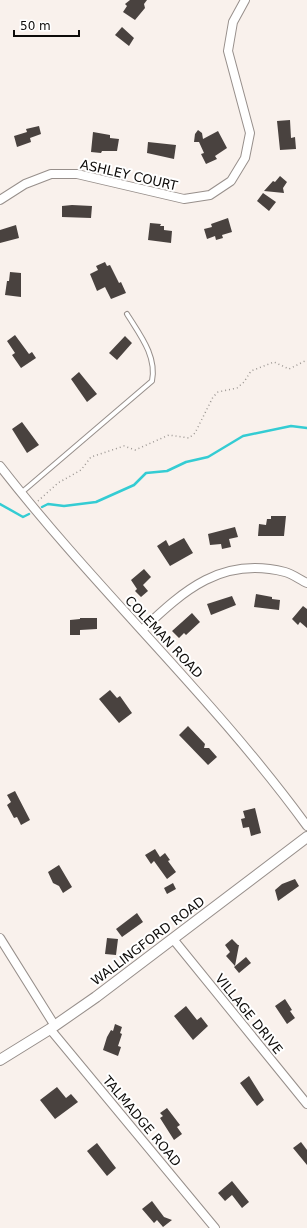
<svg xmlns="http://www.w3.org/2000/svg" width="307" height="1228" font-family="'DejaVu Sans',sans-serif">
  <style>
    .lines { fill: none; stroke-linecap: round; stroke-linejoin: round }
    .stream { stroke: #34ccd3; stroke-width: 2.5 }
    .building { fill: #49423f }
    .service-casing { stroke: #978f8b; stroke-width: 6 }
    .minor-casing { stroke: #978f8b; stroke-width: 10 }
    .tertiary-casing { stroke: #978f8b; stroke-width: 12 }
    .path { stroke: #9c9793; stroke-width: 1.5; stroke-dasharray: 1 3; stroke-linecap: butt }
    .service { stroke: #fff; stroke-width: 4 }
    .minor { stroke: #fff; stroke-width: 8 }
    .tertiary { stroke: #fff; stroke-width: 10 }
    .labels { text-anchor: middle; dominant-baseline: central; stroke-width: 4; stroke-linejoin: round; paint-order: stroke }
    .street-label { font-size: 13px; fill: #0d0b09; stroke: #fff }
  </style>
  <rect width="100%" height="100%" fill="#f9f1ec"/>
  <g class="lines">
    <path class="stream" d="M 0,504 L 23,517 L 29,514
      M 42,507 L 48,504 L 64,506 L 96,502 L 134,485 L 146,473 L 167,471 L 186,462 L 208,457 L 243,436 L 291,426 L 307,428"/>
  </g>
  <path class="building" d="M 130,0 L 147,0 L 144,4 L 145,8 L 135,20 L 123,12 L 127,6 L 125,4 Z
    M 122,27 L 134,38 L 129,46 L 115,35 Z
    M 290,120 L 291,138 L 295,137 L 296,149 L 280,150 L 277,121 Z
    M 39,126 L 41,134 L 30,138 L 31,142 L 17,147 L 14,136 L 27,132 L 26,129 Z
    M 198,130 L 202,133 L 203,139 L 218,131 L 227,148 L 215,156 L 217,159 L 206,164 L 201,154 L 204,153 L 199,142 L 194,142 L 195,134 Z
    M 93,132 L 110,135 L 110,138 L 119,139 L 117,151 L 102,151 L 101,153 L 91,152 Z
    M 148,142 L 176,145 L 174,159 L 147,153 Z
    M 280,176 L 287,182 L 283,188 L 284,193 L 264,191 L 273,181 L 275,182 Z
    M 263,193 L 276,202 L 269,211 L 257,201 Z
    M 72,205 L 92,206 L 91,218 L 62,217 L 62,206 Z
    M 228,218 L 232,232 L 222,235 L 223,238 L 216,240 L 215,236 L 207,239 L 204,229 L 212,227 L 211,224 Z
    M 150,223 L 161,224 L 160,226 L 164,226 L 164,230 L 172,231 L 171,243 L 148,240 Z
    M 16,225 L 19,238 L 0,243 L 0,230 Z
    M 105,262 L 107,266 L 110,265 L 119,283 L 121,282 L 126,293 L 111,299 L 105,287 L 97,291 L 90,274 L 98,270 L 96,266 Z
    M 10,272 L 21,273 L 21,297 L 5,295 L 7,281 L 9,281 Z
    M 15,335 L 29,354 L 32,352 L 36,358 L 21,368 L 12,355 L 15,353 L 7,341 Z
    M 125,336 L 132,343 L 117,360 L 109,353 Z
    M 79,372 L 97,394 L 87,402 L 71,379 Z
    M 22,422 L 39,445 L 27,453 L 12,429 Z
    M 271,516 L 286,516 L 284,536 L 258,536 L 259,524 L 266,525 L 267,519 L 271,519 Z
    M 235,527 L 238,537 L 229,539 L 231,547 L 222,549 L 221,544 L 210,545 L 208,534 Z
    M 184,538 L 193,553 L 170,566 L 157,546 L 166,540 L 169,546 Z
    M 144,569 L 151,577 L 143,585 L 148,591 L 141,597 L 135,591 L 137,589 L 131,580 Z
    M 256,594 L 272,597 L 272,599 L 280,600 L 279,610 L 254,607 Z
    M 232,596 L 236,605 L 211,615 L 207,604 Z
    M 303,606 L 307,609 L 307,628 L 300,622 L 298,625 L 292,619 Z
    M 192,613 L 200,622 L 186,635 L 184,633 L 179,638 L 172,631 Z
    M 80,618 L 97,618 L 97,629 L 80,630 L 80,635 L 70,635 L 70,620 L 80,619 Z
    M 110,690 L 117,698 L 120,696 L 132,713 L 119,723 L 99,699 Z
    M 188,726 L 205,744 L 204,748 L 209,748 L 217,757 L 208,765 L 179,735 Z
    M 15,791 L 30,820 L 21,825 L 17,817 L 14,818 L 7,805 L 11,802 L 7,795 Z
    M 255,808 L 261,833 L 251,836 L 249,827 L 243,828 L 241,819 L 245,818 L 243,811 Z
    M 155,849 L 160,857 L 165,853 L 170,860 L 168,861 L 176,872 L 167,879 L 154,861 L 151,864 L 145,855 Z
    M 59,865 L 72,887 L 63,893 L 59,886 L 53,883 L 48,872 Z
    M 295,879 L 299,886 L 278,901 L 275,890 L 282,884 Z
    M 173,883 L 176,889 L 167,894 L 164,888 Z
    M 137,913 L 143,922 L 122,937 L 116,929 Z
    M 107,938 L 118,939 L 116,955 L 105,954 Z
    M 232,939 L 238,945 L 239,945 L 235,966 L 226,956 L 230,952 L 225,945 Z
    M 246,957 L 251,963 L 239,973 L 234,967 Z
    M 285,999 L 292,1010 L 290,1011 L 295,1018 L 287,1024 L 275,1006 Z
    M 186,1006 L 197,1020 L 201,1017 L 208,1026 L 193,1040 L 174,1016 Z
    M 115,1024 L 122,1027 L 120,1033 L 122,1034 L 118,1046 L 121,1047 L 118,1056 L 103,1050 L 107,1037 L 111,1030 L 113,1031 Z
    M 249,1076 L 264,1100 L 257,1106 L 240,1083 Z
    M 57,1087 L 66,1098 L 71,1094 L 78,1102 L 55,1119 L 40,1100 Z
    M 167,1108 L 180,1125 L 177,1127 L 182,1134 L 174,1140 L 160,1118 L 163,1116 L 160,1113 Z
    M 301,1142 L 307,1150 L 307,1165 L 293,1148 Z
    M 97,1143 L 116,1168 L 107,1176 L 87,1151 Z
    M 232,1181 L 249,1202 L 242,1208 L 232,1195 L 225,1201 L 218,1193 Z
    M 152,1201 L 164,1217 L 172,1220 L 163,1227 L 157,1220 L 154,1223 L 142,1209 Z"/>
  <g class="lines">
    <defs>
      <path id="service" d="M 21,493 L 152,381 C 157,356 140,335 127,314"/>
      <path id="minor" d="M 0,200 L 25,184 L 51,174 L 77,174 L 184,199 L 210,195 L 231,181 L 245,158 L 250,133 L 228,51 L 233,22 L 245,0
        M 0,466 C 97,591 214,698 307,826
        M 142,630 C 184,590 222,556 285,572 C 293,574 300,580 307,583
        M 0,938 L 55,1026
        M 173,939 L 307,1104
        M 50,1029 L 215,1228"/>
      <path id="tertiary" d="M 0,1060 L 50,1029 L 96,997 L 307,837"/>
    </defs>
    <use href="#service" class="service-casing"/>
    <use href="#minor" class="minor-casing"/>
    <use href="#tertiary" class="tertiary-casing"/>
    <path class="path" d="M 38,501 L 58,483 L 81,470 L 91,457 L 124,446 L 135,450 L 169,435 L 189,438 L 195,433 L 213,397 L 218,392 L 237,388 L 244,382 L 251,371 L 274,362 L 289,369 L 307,360"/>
    <use href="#service" class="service"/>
    <use href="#minor" class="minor"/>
    <use href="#tertiary" class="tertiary"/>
  </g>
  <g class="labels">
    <g class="street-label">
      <text transform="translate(129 175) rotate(13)">ASHLEY COURT</text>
      <text transform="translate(164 637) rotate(47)">COLEMAN ROAD</text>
      <text transform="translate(148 941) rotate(-37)">WALLINGFORD ROAD</text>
      <text transform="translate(249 1014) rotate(51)">VILLAGE DRIVE</text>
      <text transform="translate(142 1121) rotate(50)">TALMADGE ROAD</text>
    </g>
  </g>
  <path d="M14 30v6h65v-6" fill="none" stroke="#0d0b09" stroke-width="2"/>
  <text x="20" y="30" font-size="12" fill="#0d0b09" stroke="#ffffff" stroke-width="3" paint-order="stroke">50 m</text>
</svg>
